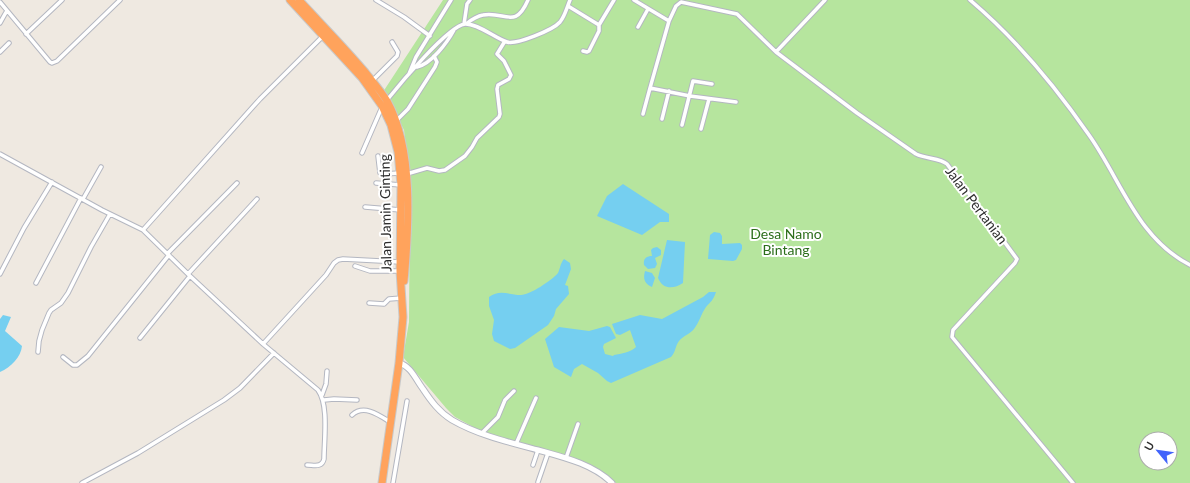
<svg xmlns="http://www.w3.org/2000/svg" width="1190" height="483" font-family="Lato,sans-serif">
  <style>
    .green { fill: #b6e59e; fill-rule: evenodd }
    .water { fill: #75cff0 }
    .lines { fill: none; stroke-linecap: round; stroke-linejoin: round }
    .street-casing { stroke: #b4b7c1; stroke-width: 5.5 }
    .secondary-casing { stroke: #b4b7c1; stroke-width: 7 }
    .highway-casing { stroke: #c9c9c9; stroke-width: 9 }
    .street { stroke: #fff; stroke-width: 3.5 }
    .secondary { stroke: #fff; stroke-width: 5 }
    .highway { stroke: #ffa35c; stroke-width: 7 }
    .labels { text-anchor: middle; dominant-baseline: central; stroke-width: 4; stroke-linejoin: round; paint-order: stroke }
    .street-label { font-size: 14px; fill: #2e2e2e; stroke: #fff }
    .park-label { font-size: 14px; fill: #2c6e1b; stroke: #fff }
  </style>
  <rect width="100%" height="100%" fill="#efe9e1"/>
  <path class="green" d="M 443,0 L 1190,0 L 1190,483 L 616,483 L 610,477 L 587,463 L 499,437 L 477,429 L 455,417 L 446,408 L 403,357 L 409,322 L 410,184 L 404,130 L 389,101 L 381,95 ZM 1146,439 L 1170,439 L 1170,463 L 1146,463 Z"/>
  <path class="water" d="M 623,184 L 669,214 L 669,222 L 660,222 L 642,235 L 597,216 L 607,196 Z
    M 714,232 L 720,233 L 722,236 L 722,244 L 740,243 L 742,245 L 742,249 L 736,260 L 733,261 L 708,259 L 710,235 Z
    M 667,240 L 685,242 L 683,283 C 674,289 663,290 658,278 Z
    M 657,247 L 661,250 L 661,255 L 655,258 L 657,264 L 655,268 L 648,269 L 644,265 C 643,259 646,256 652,256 L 651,250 L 653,248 Z
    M 564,259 L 570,263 L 571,269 L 565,285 L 568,286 L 569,294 L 556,309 L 554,316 L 548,325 L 515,348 L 510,349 L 494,341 L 492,334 L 494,320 L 489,306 L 489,297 C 500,289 509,295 521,295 C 530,295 552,280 558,273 C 560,269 560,264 564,259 Z
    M 645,271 L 652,273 L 655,278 L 652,287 C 644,284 643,278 645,271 Z
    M 709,292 L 716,292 C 713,301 711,301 706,307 C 701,314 699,323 694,329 C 690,334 683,336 679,341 C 675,346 676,352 671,357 L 611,383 L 607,381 L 598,373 L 582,364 L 574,369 L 571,377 L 554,367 L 545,339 L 559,327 L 589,331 L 607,326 L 610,327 L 616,338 L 604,344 L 603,347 L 605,354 L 613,356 L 614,355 C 621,354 631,352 636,347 L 630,330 L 620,335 L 616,334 L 612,324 L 640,315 L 662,319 L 703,297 Z
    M 3,315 L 11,317 L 5,331 L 22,346 C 21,357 11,367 0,372 L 0,319 Z"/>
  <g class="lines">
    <defs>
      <path id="street" d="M 376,0 L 404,17 L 430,36
        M 634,0 L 669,21 L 676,6 L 681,2 L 737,14 L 776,52 L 857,113 L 916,154 C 926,159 940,158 947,164 L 1017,259 L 1015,263 L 953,330 L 952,337 L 1073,483
        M 970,0 C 1016,39 1055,86 1089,135 C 1121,180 1137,238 1190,265
        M 0,2 L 50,62 L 52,63 L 57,61 L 120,0
        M 568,6 L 599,25 L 599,31 L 589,51 L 587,52 L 583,51
        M 669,21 L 650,88 L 690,96 L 736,102
        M 0,23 L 5,14 L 7,11
        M 464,24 L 467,4 L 470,0
        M 466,24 C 471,20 476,16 483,15 C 505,11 515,30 528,0
        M 599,25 L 614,0
        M 638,27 L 648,9
        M 26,34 L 62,0
        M 0,52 L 9,43
        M 776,52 L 825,0
        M 417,67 C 431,64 447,43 454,30
        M 409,74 L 416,57 L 451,0
        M 372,81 L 397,56 L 398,52 L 392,42
        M 387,100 C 399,85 448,26 465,24 C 477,23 495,38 507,42 C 516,45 553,30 560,22 C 565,16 567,7 570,0
        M 643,114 L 650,88
        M 662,119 L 669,91
        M 396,121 L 408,109 L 435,67 L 437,62 L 434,56
        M 682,125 L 693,81 L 712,84
        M 701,129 L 709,99
        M 362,153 L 382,107
        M 0,154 L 102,210 L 143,230 L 190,276 L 263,344 L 318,390 C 329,405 324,440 324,459 C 322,468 314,465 307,465
        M 378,156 L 380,173 L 383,174 L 400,173
        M 406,173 L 410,173 L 427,168 L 439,171 L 445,170 L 465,156 L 472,147 L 477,138 L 499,117 L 500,114 L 497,89 L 498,85 L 509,79 L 511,75 L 504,61 L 497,54 L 505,41
        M 376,183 L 401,185
        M 83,199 L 101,167
        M 365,207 L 401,210
        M 143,230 L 260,99 L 323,36
        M 168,253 L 237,183
        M 355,266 L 370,271 L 400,271
        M 0,274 L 24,228 L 52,182
        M 188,274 L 257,199
        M 36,283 L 81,198
        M 369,303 L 384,304 L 389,299 L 402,298
        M 140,338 L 190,276
        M 263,344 L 326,275 L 334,263 L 338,260 L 343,259 L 400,262
        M 38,352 L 39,341 L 42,330 L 49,313 L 51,310 L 61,303 L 68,293 L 91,247 L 110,214
        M 63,357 L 73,365 L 77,365 L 88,356 L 169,255
        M 322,395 L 326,384 L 327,371
        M 324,400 L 334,399 L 357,400
        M 352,415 C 364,404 379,415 390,422
        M 482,433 L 498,417 L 505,400 L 514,391
        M 516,444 L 536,398
        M 566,458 L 578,424
        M 533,465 L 538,450
        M 538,482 L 548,453
        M 82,483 L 138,453 L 224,400 L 240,388 L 274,353
        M 393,483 L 407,401"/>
      <path id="secondary" d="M 399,363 C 411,366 416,380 423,389 C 431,401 439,412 452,420 C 478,435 508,442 538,450 C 563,457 593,464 612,483"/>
      <path id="highway" d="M 290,0 L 362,78 L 382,106 L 391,125 L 398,152 L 401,185 L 400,271 L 403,317 L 399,363 L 382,483
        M 299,0 C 321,24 344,47 365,72 C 372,81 381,91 387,101 C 414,150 409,226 404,281"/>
    </defs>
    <use href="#street" class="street-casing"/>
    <use href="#secondary" class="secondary-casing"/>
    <use href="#highway" class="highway-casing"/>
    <use href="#street" class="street"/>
    <use href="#secondary" class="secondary"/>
    <use href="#highway" class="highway"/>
  </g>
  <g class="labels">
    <g class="street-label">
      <text transform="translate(977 205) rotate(53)">Jalan Pertanian</text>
      <text transform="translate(385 213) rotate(-91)">Jalan Jamin Ginting</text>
    </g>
    <g class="park-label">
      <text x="786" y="233">Desa Namo<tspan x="786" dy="16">Bintang</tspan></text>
    </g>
  </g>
  <g transform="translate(1158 451) rotate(299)"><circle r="19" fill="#ffffff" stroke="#ababab"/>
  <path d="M0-3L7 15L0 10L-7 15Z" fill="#4264fb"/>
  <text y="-6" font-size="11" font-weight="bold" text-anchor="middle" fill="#2e2e2e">U</text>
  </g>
</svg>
